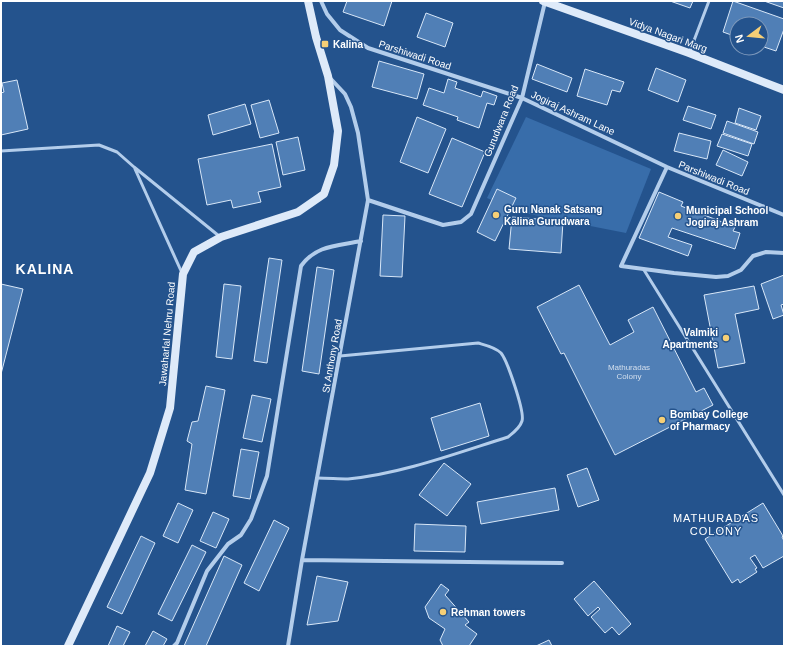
<svg xmlns="http://www.w3.org/2000/svg" width="785" height="647" font-family="Helvetica,sans-serif">
  <style>
    .green { fill: #386daa }
    .building { fill: #507fb6; stroke: #d8e7f8 }
    .lines { fill: none; stroke-linecap: round; stroke-linejoin: round }
    .service { stroke: #b3cdeb; stroke-width: 3 }
    .minor { stroke: #b3cdeb; stroke-width: 4 }
    .secondary { stroke: #deeaf9; stroke-width: 8 }
    .poi-dot { fill: #f6cf76; stroke: #24538d; stroke-width: 1.5 }
    .labels { text-anchor: middle; dominant-baseline: central; stroke-width: 3; stroke-linejoin: round; paint-order: stroke }
    .number-label { font-size: 8px; fill: #d3dfed }
    .street-label { font-size: 10px; fill: #fff; stroke: #24538d }
    .poi-label { font-size: 10px; font-weight: bold; fill: #fff; stroke: #24538d; text-anchor: start }
    .neighbourhood-label { font-size: 11px; letter-spacing: 1px; fill: #fff; stroke: #24538d }
    .district-label { font-size: 14px; font-weight: bold; letter-spacing: 1px; fill: #fff; stroke: #24538d }
  </style>
  <rect width="100%" height="100%" fill="#24538d"/>
  <path class="green" d="M 526,117 L 651,169 L 626,233 L 519,212 L 487,198 Z"/>
  <path class="building" d="M 347,1 L 392,1 L 384,26 L 343,12 Z
    M 670,1 L 693,1 L 690,8 Z
    M 733,1 L 784,19 L 784,29 L 776,51 L 761,46 L 761,24 L 737,24 L 737,37 L 723,32 Z
    M 764,1 L 784,1 L 784,8 Z
    M 426,13 L 453,23 L 445,47 L 417,37 Z
    M 379,61 L 424,74 L 417,99 L 372,87 Z
    M 537,64 L 572,78 L 567,92 L 532,79 Z
    M 656,68 L 686,80 L 678,102 L 648,90 Z
    M 585,69 L 624,82 L 620,92 L 612,90 L 607,105 L 577,96 Z
    M 448,79 L 457,82 L 455,88 L 481,97 L 483,91 L 497,96 L 494,105 L 487,103 L 479,128 L 457,120 L 458,117 L 423,105 L 429,88 L 444,93 Z
    M 17,80 L 28,129 L 1,135 L 1,93 L 4,92 L 2,83 Z
    M 269,100 L 279,133 L 260,138 L 251,105 Z
    M 245,104 L 251,124 L 213,135 L 208,115 Z
    M 688,106 L 716,115 L 711,129 L 683,120 Z
    M 739,108 L 761,116 L 756,130 L 735,123 Z
    M 417,117 L 446,129 L 428,173 L 400,162 Z
    M 727,121 L 758,132 L 754,144 L 723,133 Z
    M 679,133 L 711,141 L 707,159 L 674,151 Z
    M 722,134 L 752,144 L 748,156 L 717,146 Z
    M 298,137 L 305,170 L 283,175 L 276,142 Z
    M 452,138 L 485,152 L 462,207 L 429,194 Z
    M 272,144 L 281,187 L 258,192 L 261,202 L 233,208 L 231,200 L 207,205 L 198,159 Z
    M 723,150 L 748,162 L 742,176 L 716,165 Z
    M 497,189 L 516,198 L 495,241 L 477,232 Z
    M 659,192 L 683,202 L 681,206 L 735,227 L 733,231 L 740,233 L 735,249 L 672,228 L 668,237 L 692,245 L 688,256 L 639,238 Z
    M 383,215 L 405,216 L 402,277 L 380,276 Z
    M 512,217 L 563,221 L 561,253 L 509,249 Z
    M 269,258 L 282,260 L 267,363 L 254,361 Z
    M 317,267 L 334,270 L 319,374 L 302,371 Z
    M 784,275 L 784,304 L 781,305 L 784,315 L 773,319 L 761,284 Z
    M 1,284 L 23,289 L 1,374 Z
    M 224,284 L 241,286 L 232,359 L 216,357 Z
    M 579,285 L 610,345 L 634,332 L 628,320 L 653,307 L 696,392 L 704,388 L 713,405 L 615,455 L 564,353 L 561,354 L 537,307 Z
    M 754,286 L 759,309 L 735,314 L 745,363 L 718,368 L 704,295 Z
    M 206,386 L 225,390 L 206,494 L 185,490 L 192,444 L 187,441 L 192,422 L 198,421 Z
    M 252,395 L 271,399 L 262,442 L 243,438 Z
    M 480,403 L 489,436 L 441,451 L 431,418 Z
    M 241,449 L 259,452 L 250,499 L 233,496 Z
    M 444,463 L 471,484 L 447,516 L 419,495 Z
    M 587,468 L 599,500 L 578,507 L 567,475 Z
    M 555,488 L 559,510 L 481,524 L 477,502 Z
    M 178,503 L 193,510 L 178,543 L 163,536 Z
    M 763,503 L 783,536 L 782,537 L 784,541 L 784,556 L 763,568 L 755,555 L 750,558 L 757,568 L 755,569 L 757,572 L 740,583 L 738,579 L 732,583 L 705,539 Z
    M 213,512 L 229,519 L 216,548 L 200,541 Z
    M 274,520 L 289,528 L 259,591 L 244,583 Z
    M 415,524 L 466,526 L 465,552 L 414,551 Z
    M 141,536 L 155,543 L 122,614 L 107,607 Z
    M 192,545 L 206,552 L 172,621 L 158,614 Z
    M 224,556 L 242,565 L 206,646 L 184,646 Z
    M 317,576 L 348,582 L 338,621 L 307,625 Z
    M 594,581 L 631,624 L 619,635 L 612,627 L 605,633 L 591,617 L 600,609 L 598,607 L 588,616 L 574,599 Z
    M 441,584 L 449,590 L 445,595 L 469,622 L 465,625 L 477,634 L 469,646 L 443,646 L 440,640 L 445,629 L 429,618 L 425,607 Z
    M 117,626 L 130,632 L 123,646 L 108,646 Z
    M 153,631 L 167,639 L 163,646 L 145,646 Z
    M 549,640 L 552,646 L 536,646 Z"/>
  <g class="lines">
    <path class="service" d="M 690,51 L 709,1
      M 1,151 L 99,145 L 117,152 L 134,167 L 219,236
      M 135,169 L 182,273
      M 644,270 L 784,495
      M 317,478 C 328,478 338,479 348,479 C 401,474 457,453 508,437 C 513,433 520,428 522,421 C 525,412 507,360 501,353 C 495,347 485,345 478,343 L 340,356"/>
    <path class="minor" d="M 321,1 L 327,14 L 340,30 L 368,48 L 522,98 L 667,167 L 784,215
      M 667,167 L 621,266 L 674,273 L 716,277 L 728,276 L 741,270 L 753,256 L 766,252 L 784,253
      M 368,200 L 443,225 L 461,222 L 471,214 L 522,98 L 545,2
      M 302,560 L 562,563
      M 174,646 L 177,643 L 207,571 L 228,544 L 241,535 L 251,519 L 267,476 L 301,266 C 316,245 337,246 361,241
      M 288,646 L 302,560 L 368,200 L 358,133 L 351,107 L 345,94 L 330,78"/>
    <path class="secondary" d="M 543,1 L 689,53 L 784,90
      M 68,646 L 150,473 L 170,408 L 183,274 L 194,252 L 221,237 L 298,212 L 324,194 L 334,165 L 338,131 L 328,76 L 316,37 L 308,1"/>
  </g>
  <g class="poi-dot">
    <rect x="321" y="40" width="8" height="8" rx="2"/>
    <circle cx="496" cy="215" r="4"/>
    <circle cx="678" cy="216" r="4"/>
    <circle cx="726" cy="338" r="4"/>
    <circle cx="662" cy="420" r="4"/>
    <circle cx="443" cy="612" r="4"/>
  </g>
  <g class="labels">
    <g class="number-label">
      <text x="629" y="367">Mathuradas<tspan x="629" dy="9">Colony</tspan></text>
    </g>
    <g class="street-label">
      <text transform="translate(668 35) rotate(20)">Vidya Nagari Marg</text>
      <text transform="translate(415 55) rotate(18)">Parshiwadi Road</text>
      <text transform="translate(573 113) rotate(25)">Jogiraj Ashram Lane</text>
      <text transform="translate(501 121) rotate(-68)">Gurudwara Road</text>
      <text transform="translate(714 178) rotate(22)">Parshiwadi Road</text>
      <text transform="translate(167 334) rotate(-85)">Jawaharlal Nehru Road</text>
      <text transform="translate(332 356) rotate(-80)">St Anthony Road</text>
    </g>
    <g class="poi-label">
      <text x="333" y="44">Kalina</text>
      <text x="504" y="209">Guru Nanak Satsang<tspan x="504" dy="12">Kalina Gurudwara</tspan></text>
      <text x="686" y="210">Municipal School<tspan x="686" dy="12">Jogiraj Ashram</tspan></text>
      <text x="718" y="332" text-anchor="end">Valmiki<tspan x="718" dy="12">Apartments</tspan></text>
      <text x="670" y="414">Bombay College<tspan x="670" dy="12">of Pharmacy</tspan></text>
      <text x="451" y="612">Rehman towers</text>
    </g>
    <g class="neighbourhood-label">
      <text x="716" y="518">MATHURADAS<tspan x="716" dy="13">COLONY</tspan></text>
    </g>
    <g class="district-label">
      <text x="45" y="269">KALINA</text>
    </g>
  </g>
  <rect width="785" height="647" fill="none" stroke="#ffffff" stroke-width="4"/>
  <g transform="translate(749 36) rotate(254)"><circle r="19" fill="#24538d" stroke="#7c98bb"/>
  <path d="M0-3L7 15L0 10L-7 15Z" fill="#f6cf76"/>
  <text y="-6" font-size="11" font-weight="bold" text-anchor="middle" fill="#ffffff">N</text>
  </g>
</svg>
